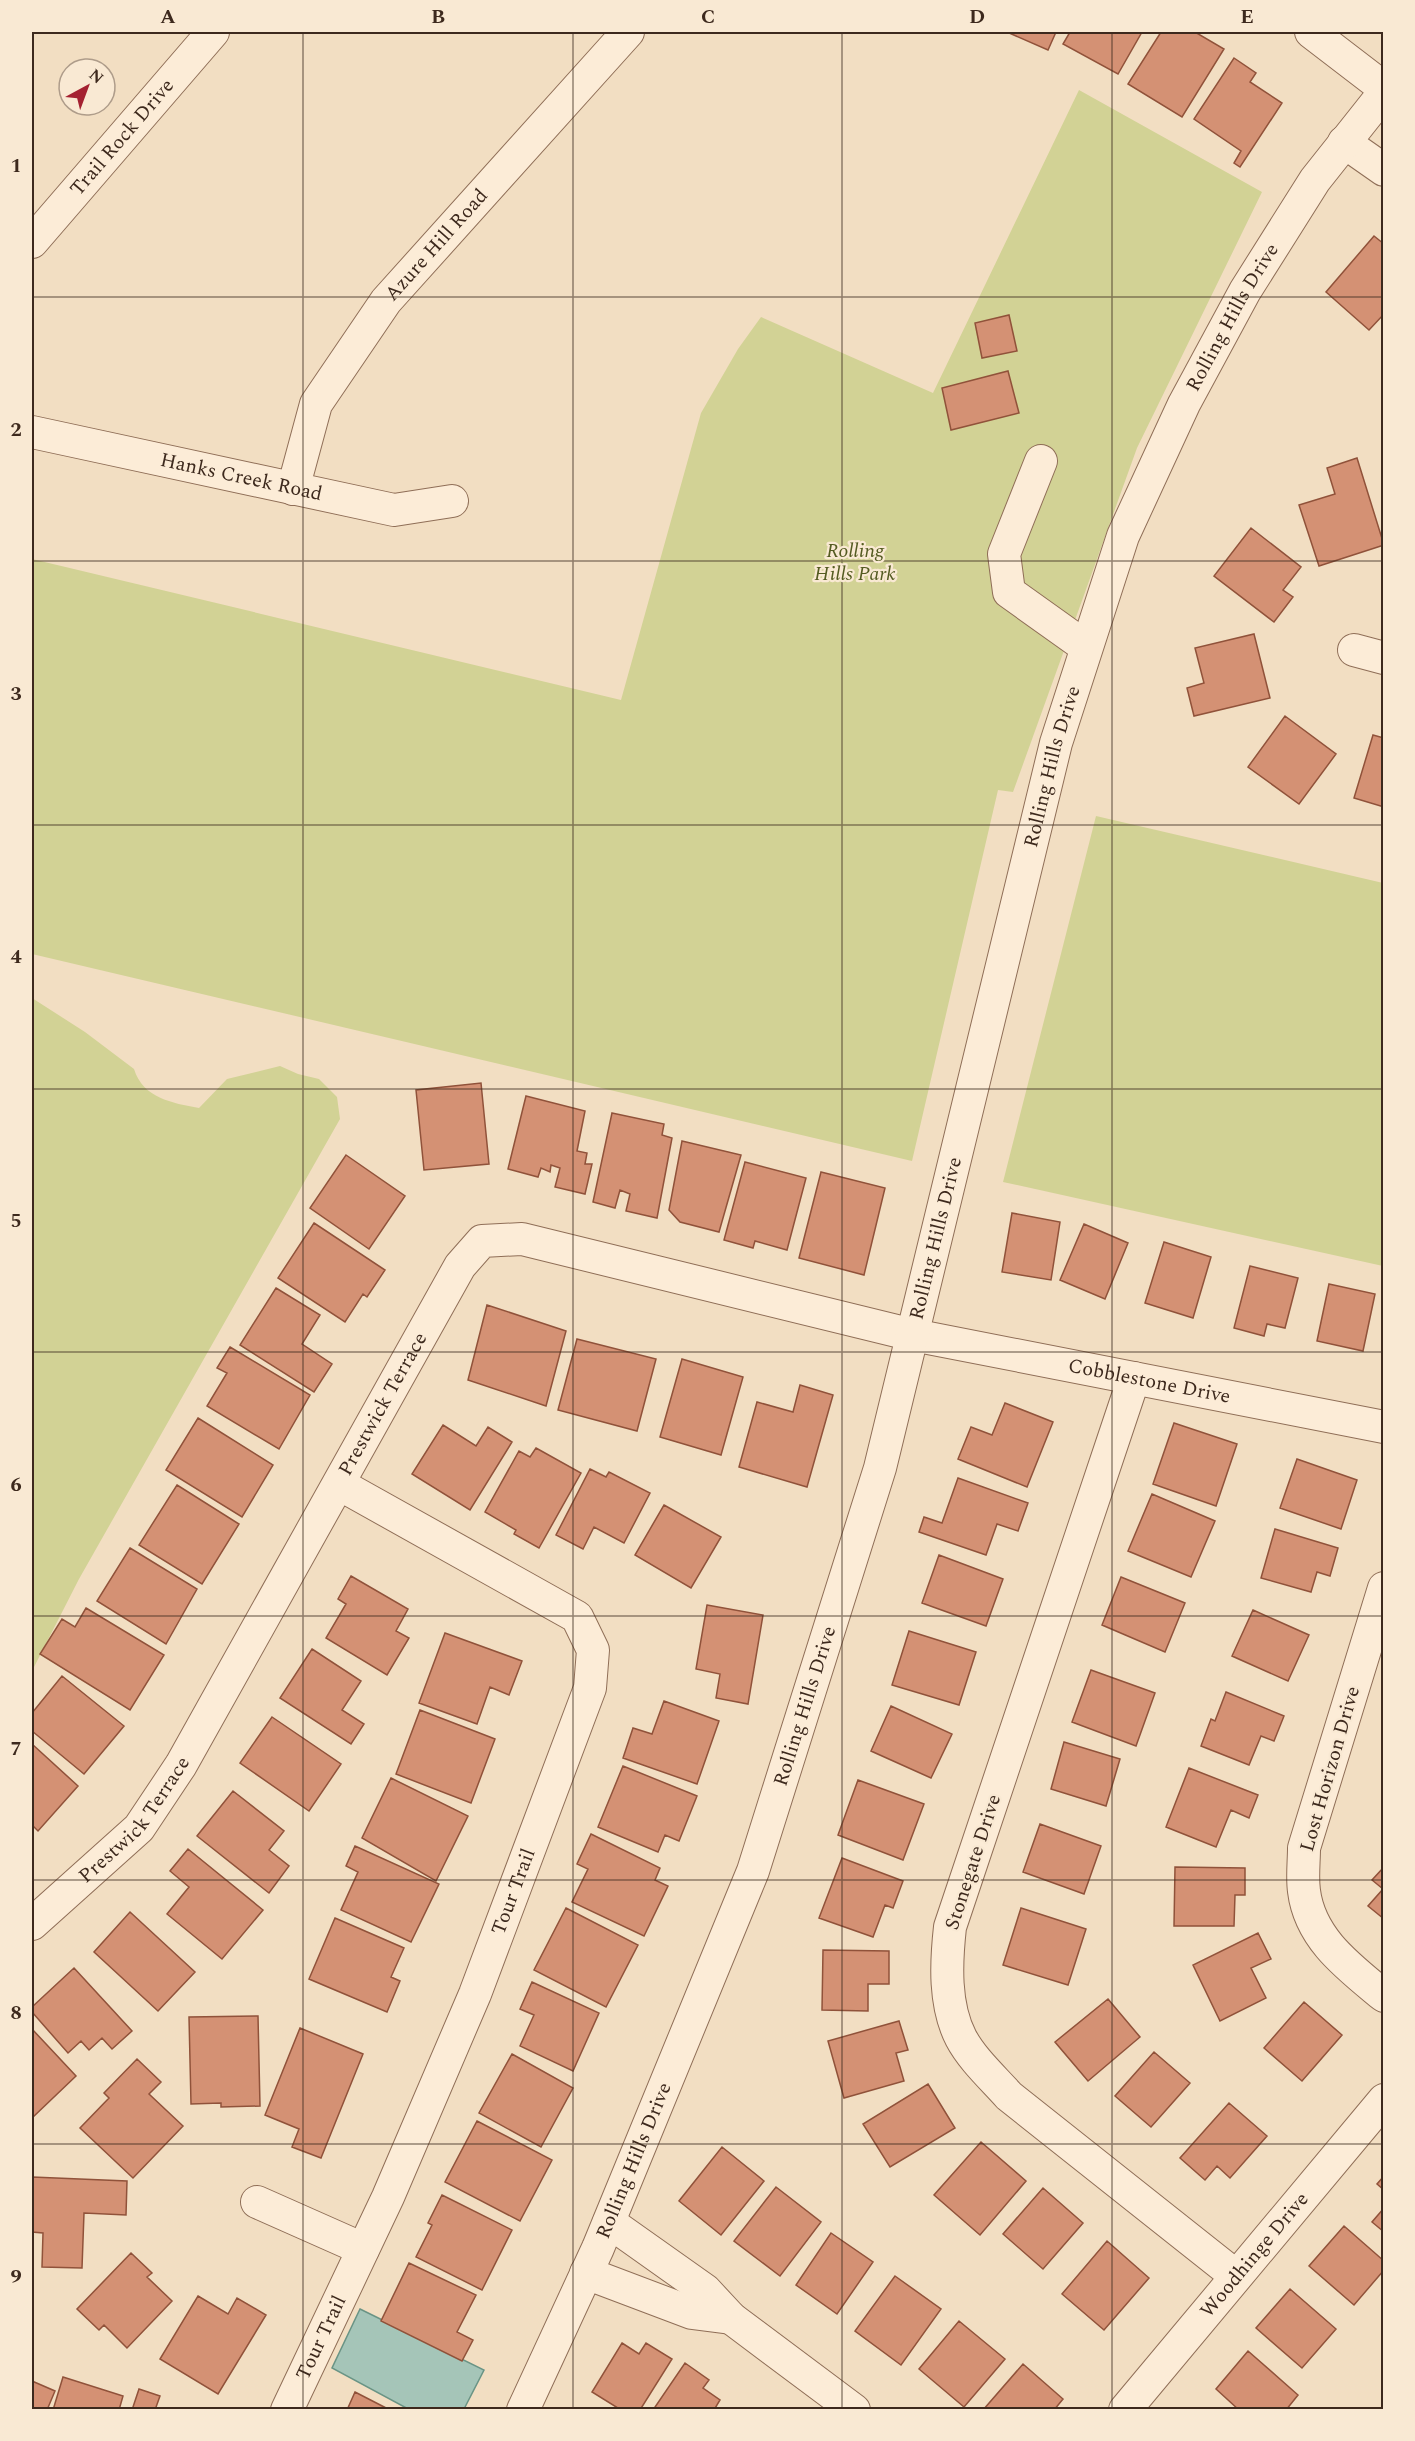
<svg xmlns="http://www.w3.org/2000/svg" width="1415" height="2441" font-family="Spectral,serif">
  <style>
    .green { fill: #d2d295 }
    .water { fill: #a5c5b8; stroke: #6a9485; stroke-width: 1.5 }
    .building { fill: #d49174; stroke: #90523a; stroke-width: 1.5 }
    .lines { fill: none; stroke-linecap: round; stroke-linejoin: round }
    .minor-casing { stroke: #8f6e57; stroke-width: 34 }
    .minor { stroke: #fcecd7; stroke-width: 32 }
    .grid { fill: none; stroke: #3d291d; stroke-width: 1.5; stroke-opacity: 0.55 }
    .labels { text-anchor: middle; dominant-baseline: central; stroke-width: 4.5; stroke-linejoin: round; paint-order: stroke }
    .street-label { font-size: 20px; fill: #3d291d; stroke: #f9e9d3 }
    .park-label { font-size: 20px; font-style: italic; fill: #545b21; stroke: #f9e9d3 }
    .neatline { fill: none; stroke: #3d291d; stroke-width: 2 }
    .grid-label { font-size: 20px; text-anchor: middle; font-weight: bold; fill: #3d291d }
  </style>
  <rect width="100%" height="100%" fill="#f2dec2"/>
  <path class="green" d="M 1079,90 L 1262,192 L 1137,448 L 1013,792 L 998,790 L 912,1161 L 32,954 L 32,559 L 621,700 L 701,413 L 738,349 L 761,317 L 933,393 Z
    M 1096,816 L 1383,883 L 1383,1266 L 1003,1182 Z
    M 32,998 L 85,1032 L 134,1069 C 143,1098 172,1103 199,1108 L 227,1079 L 280,1066 L 298,1074 L 319,1079 L 337,1097 L 340,1119 L 79,1579 L 32,1671 Z"/>
  <path class="water" d="M 360,2309 L 484,2370 L 464,2409 L 410,2410 L 332,2368 Z"/>
  <path class="building" d="M 1007,32 L 1056,32 L 1048,50 Z
    M 1070,32 L 1142,32 L 1118,74 L 1063,44 Z
    M 1161,32 L 1195,32 L 1224,49 L 1182,117 L 1128,84 Z
    M 1234,58 L 1256,73 L 1250,82 L 1282,103 L 1240,167 L 1234,163 L 1241,151 L 1194,119 Z
    M 1374,236 L 1384,244 L 1384,314 L 1369,330 L 1326,292 Z
    M 1009,315 L 1017,351 L 982,358 L 975,323 Z
    M 1008,371 L 1019,413 L 951,430 L 942,388 Z
    M 1357,458 L 1384,545 L 1319,566 L 1299,505 L 1335,494 L 1327,468 Z
    M 1251,528 L 1301,567 L 1283,590 L 1293,597 L 1274,622 L 1214,576 Z
    M 1254,634 L 1270,698 L 1194,716 L 1187,688 L 1204,683 L 1195,648 Z
    M 1285,716 L 1336,754 L 1299,804 L 1248,767 Z
    M 1373,735 L 1384,738 L 1384,807 L 1354,798 Z
    M 481,1083 L 489,1164 L 424,1170 L 416,1090 Z
    M 526,1096 L 585,1111 L 577,1151 L 587,1153 L 585,1164 L 592,1164 L 585,1194 L 555,1187 L 560,1168 L 551,1165 L 550,1172 L 541,1168 L 538,1177 L 508,1169 Z
    M 612,1113 L 664,1124 L 662,1135 L 672,1138 L 657,1218 L 626,1211 L 630,1194 L 620,1190 L 615,1208 L 593,1202 Z
    M 682,1141 L 741,1155 L 719,1232 L 680,1222 L 669,1210 Z
    M 346,1155 L 405,1196 L 369,1249 L 310,1208 Z
    M 745,1162 L 806,1178 L 787,1250 L 755,1241 L 753,1248 L 724,1240 Z
    M 821,1172 L 885,1188 L 864,1275 L 799,1258 Z
    M 1012,1213 L 1060,1222 L 1051,1280 L 1002,1272 Z
    M 314,1223 L 385,1270 L 367,1297 L 363,1294 L 345,1322 L 278,1278 Z
    M 1084,1224 L 1128,1243 L 1105,1299 L 1060,1280 Z
    M 1164,1242 L 1211,1257 L 1193,1318 L 1145,1303 Z
    M 1250,1266 L 1298,1278 L 1285,1328 L 1267,1324 L 1264,1336 L 1234,1328 Z
    M 1329,1284 L 1375,1294 L 1363,1351 L 1317,1341 Z
    M 276,1288 L 320,1315 L 302,1344 L 332,1364 L 314,1392 L 240,1345 Z
    M 487,1305 L 566,1331 L 546,1406 L 468,1380 Z
    M 577,1339 L 656,1359 L 637,1431 L 558,1410 Z
    M 230,1347 L 310,1395 L 279,1449 L 207,1406 L 227,1373 L 217,1368 Z
    M 682,1359 L 743,1377 L 721,1455 L 660,1437 Z
    M 800,1385 L 833,1395 L 807,1487 L 739,1467 L 757,1402 L 793,1412 Z
    M 1005,1403 L 1053,1422 L 1027,1487 L 958,1459 L 971,1427 L 992,1435 Z
    M 198,1418 L 273,1465 L 242,1517 L 166,1470 Z
    M 1174,1423 L 1237,1444 L 1216,1506 L 1153,1484 Z
    M 443,1425 L 476,1446 L 488,1427 L 512,1442 L 470,1510 L 412,1474 Z
    M 536,1448 L 581,1473 L 539,1548 L 514,1534 L 516,1530 L 485,1512 L 519,1451 L 530,1457 Z
    M 1297,1459 L 1357,1480 L 1341,1529 L 1280,1508 Z
    M 590,1469 L 606,1477 L 609,1472 L 650,1493 L 624,1543 L 594,1527 L 583,1549 L 556,1535 Z
    M 958,1478 L 1028,1503 L 1018,1531 L 997,1524 L 986,1555 L 919,1532 L 924,1517 L 942,1523 Z
    M 177,1485 L 239,1524 L 202,1584 L 139,1545 Z
    M 1152,1494 L 1215,1521 L 1191,1577 L 1128,1551 Z
    M 664,1505 L 721,1537 L 691,1588 L 635,1555 Z
    M 1275,1529 L 1338,1548 L 1330,1576 L 1317,1572 L 1311,1592 L 1261,1578 Z
    M 130,1548 L 197,1589 L 166,1644 L 97,1601 Z
    M 939,1555 L 1003,1579 L 986,1626 L 922,1603 Z
    M 351,1576 L 408,1609 L 396,1631 L 409,1638 L 387,1675 L 326,1638 L 346,1604 L 338,1599 Z
    M 1121,1577 L 1185,1603 L 1165,1652 L 1102,1625 Z
    M 707,1605 L 763,1615 L 748,1704 L 716,1698 L 720,1674 L 696,1669 Z
    M 86,1608 L 164,1655 L 130,1710 L 40,1654 L 62,1619 L 75,1627 Z
    M 1253,1610 L 1309,1635 L 1288,1681 L 1232,1656 Z
    M 909,1631 L 976,1652 L 959,1705 L 892,1685 Z
    M 445,1633 L 522,1661 L 509,1695 L 490,1687 L 477,1724 L 419,1703 Z
    M 312,1649 L 361,1681 L 342,1710 L 364,1724 L 351,1744 L 280,1698 Z
    M 1091,1670 L 1155,1693 L 1136,1746 L 1072,1722 Z
    M 62,1676 L 124,1726 L 84,1774 L 32,1731 L 32,1713 Z
    M 1226,1692 L 1284,1716 L 1274,1741 L 1261,1736 L 1249,1765 L 1201,1746 L 1211,1719 L 1215,1721 Z
    M 664,1701 L 719,1721 L 697,1784 L 623,1758 L 633,1728 L 652,1734 Z
    M 891,1706 L 952,1734 L 931,1778 L 871,1751 Z
    M 420,1710 L 495,1739 L 471,1803 L 396,1774 Z
    M 272,1717 L 341,1764 L 309,1811 L 240,1763 Z
    M 1064,1742 L 1120,1759 L 1106,1806 L 1051,1789 Z
    M 32,1744 L 78,1786 L 38,1831 L 32,1825 Z
    M 623,1766 L 697,1796 L 679,1841 L 665,1835 L 658,1852 L 598,1827 Z
    M 1189,1768 L 1258,1795 L 1249,1818 L 1231,1810 L 1216,1847 L 1166,1827 Z
    M 391,1778 L 468,1816 L 436,1881 L 362,1838 Z
    M 858,1780 L 924,1804 L 903,1860 L 838,1835 Z
    M 233,1791 L 284,1831 L 269,1850 L 289,1866 L 269,1893 L 197,1836 Z
    M 1040,1824 L 1101,1846 L 1084,1894 L 1023,1872 Z
    M 591,1834 L 660,1868 L 655,1880 L 668,1886 L 644,1936 L 572,1902 L 588,1869 L 577,1864 Z
    M 355,1846 L 439,1884 L 411,1942 L 341,1910 L 358,1872 L 346,1866 Z
    M 188,1849 L 263,1910 L 222,1959 L 167,1914 L 189,1887 L 170,1871 Z
    M 842,1858 L 903,1881 L 893,1908 L 885,1905 L 873,1937 L 819,1918 Z
    M 1175,1867 L 1245,1868 L 1245,1895 L 1235,1895 L 1234,1926 L 1174,1926 Z
    M 1384,1867 L 1384,1919 L 1368,1906 L 1383,1889 L 1372,1880 Z
    M 566,1908 L 638,1945 L 606,2007 L 534,1970 Z
    M 1021,1908 L 1086,1929 L 1068,1985 L 1003,1965 Z
    M 130,1912 L 195,1972 L 158,2011 L 94,1952 Z
    M 335,1918 L 404,1948 L 391,1977 L 400,1981 L 387,2012 L 309,1979 Z
    M 1258,1933 L 1271,1959 L 1251,1968 L 1266,1998 L 1220,2021 L 1193,1965 Z
    M 823,1950 L 889,1951 L 889,1984 L 868,1984 L 868,2011 L 822,2010 Z
    M 74,1968 L 132,2031 L 112,2049 L 102,2038 L 89,2050 L 81,2041 L 68,2053 L 32,2012 L 32,2007 Z
    M 532,1982 L 599,2013 L 573,2071 L 520,2046 L 534,2015 L 520,2009 Z
    M 1108,1999 L 1140,2037 L 1088,2081 L 1055,2042 Z
    M 1304,2002 L 1342,2035 L 1302,2081 L 1264,2048 Z
    M 258,2016 L 260,2106 L 221,2107 L 221,2103 L 191,2104 L 189,2017 Z
    M 899,2021 L 908,2050 L 896,2053 L 904,2081 L 844,2098 L 828,2041 Z
    M 300,2028 L 363,2054 L 321,2158 L 292,2147 L 299,2129 L 265,2115 Z
    M 32,2029 L 76,2076 L 32,2118 Z
    M 1154,2052 L 1190,2083 L 1151,2127 L 1115,2096 Z
    M 512,2054 L 573,2088 L 541,2147 L 479,2113 Z
    M 137,2059 L 161,2082 L 149,2094 L 183,2126 L 133,2178 L 80,2128 L 109,2098 L 104,2093 Z
    M 928,2084 L 955,2128 L 890,2167 L 863,2124 Z
    M 1229,2103 L 1267,2136 L 1230,2178 L 1217,2166 L 1205,2180 L 1180,2158 Z
    M 477,2121 L 552,2160 L 520,2221 L 445,2182 Z
    M 981,2142 L 1026,2181 L 980,2235 L 934,2195 Z
    M 722,2147 L 764,2181 L 721,2235 L 679,2201 Z
    M 1384,2176 L 1384,2190 L 1377,2184 Z
    M 32,2177 L 127,2181 L 126,2215 L 84,2213 L 82,2268 L 42,2267 L 43,2233 L 32,2232 Z
    M 776,2187 L 821,2222 L 780,2276 L 734,2241 Z
    M 1043,2188 L 1083,2223 L 1043,2269 L 1003,2234 Z
    M 442,2195 L 512,2230 L 482,2290 L 416,2257 L 432,2225 L 428,2223 Z
    M 1384,2208 L 1384,2232 L 1372,2222 Z
    M 1344,2226 L 1384,2261 L 1384,2270 L 1354,2305 L 1309,2266 Z
    M 831,2233 L 873,2262 L 837,2314 L 796,2285 Z
    M 1107,2241 L 1149,2278 L 1104,2330 L 1062,2294 Z
    M 131,2253 L 152,2273 L 147,2277 L 172,2301 L 127,2348 L 104,2325 L 99,2330 L 77,2309 Z
    M 409,2263 L 476,2295 L 457,2332 L 473,2340 L 462,2361 L 381,2321 Z
    M 895,2276 L 941,2309 L 901,2365 L 855,2331 Z
    M 1290,2289 L 1336,2329 L 1302,2368 L 1256,2328 Z
    M 198,2296 L 228,2314 L 237,2298 L 266,2315 L 218,2394 L 160,2359 Z
    M 959,2321 L 1005,2359 L 964,2407 L 919,2369 Z
    M 622,2343 L 639,2354 L 646,2343 L 672,2359 L 640,2410 L 621,2410 L 592,2392 Z
    M 1248,2351 L 1298,2395 L 1286,2410 L 1239,2410 L 1216,2389 Z
    M 685,2363 L 709,2380 L 703,2388 L 720,2400 L 714,2410 L 653,2410 Z
    M 1023,2364 L 1063,2399 L 1054,2410 L 983,2410 Z
    M 63,2377 L 123,2396 L 119,2410 L 53,2410 Z
    M 32,2381 L 55,2391 L 47,2410 L 32,2410 Z
    M 139,2389 L 160,2396 L 155,2410 L 132,2410 Z
    M 355,2392 L 390,2410 L 347,2410 Z"/>
  <g class="lines">
    <defs>
      <g id="minor">
        <path d="M 1311,32 L 1384,88"/>
        <path d="M 1344,142 L 1384,170"/>
        <path id="s1" d="M 32,242 L 213,32"/>
        <path id="s2" d="M 32,432 L 394,510 L 452,501"/>
        <path d="M 1041,461 L 1004,554 L 1009,592 L 1086,647"/>
        <path id="s3" d="M 293,489 L 316,404 L 386,301 L 628,32"/>
        <path d="M 1354,650 L 1384,658"/>
        <path d="M 1134,1378 L 950,1927 C 946,1963 944,2005 961,2038 C 972,2059 993,2078 1009,2096 L 1236,2276"/>
        <path d="M 1384,1588 L 1304,1848 C 1304,1862 1302,1877 1304,1891 C 1310,1939 1349,1967 1384,1996"/>
        <path id="s4" d="M 32,1924 L 139,1828 L 181,1765 L 460,1266 L 482,1241 L 522,1239 L 913,1335 L 1384,1427"/>
        <path d="M 257,2202 L 363,2249"/>
        <path d="M 609,2222 L 705,2290 L 731,2318 L 854,2410"/>
        <path d="M 586,2273 L 692,2313 L 731,2318"/>
        <path id="s5" d="M 287,2410 L 388,2197 L 475,1994 L 590,1688 L 593,1650 L 577,1617 L 339,1484"/>
        <path id="s6" d="M 523,2410 L 598,2248 L 753,1871 L 880,1468 L 1056,743 L 1123,536 L 1184,404 L 1245,291 L 1315,180 L 1384,93"/>
        <path id="s7" d="M 1125,2410 L 1384,2100"/>
      </g>
    </defs>
    <use href="#minor" class="minor-casing"/>
    <use href="#minor" class="minor"/>
  </g>
  <path class="grid" d="M 303,32 L 303,2410M 573,32 L 573,2410M 842,32 L 842,2410M 1112,32 L 1112,2410M 32,297 L 1384,297M 32,561 L 1384,561M 32,825 L 1384,825M 32,1089 L 1384,1089M 32,1352 L 1384,1352M 32,1616 L 1384,1616M 32,1880 L 1384,1880M 32,2144 L 1384,2144"/>
  <g class="labels">
    <g class="street-label">
      <text stroke="none"><textPath href="#s1" startOffset="138">Trail Rock Drive</textPath></text>
      <text stroke="none"><textPath href="#s3" startOffset="288">Azure Hill Road</textPath></text>
      <text stroke="none"><textPath href="#s6" startOffset="2217">Rolling Hills Drive</textPath></text>
      <text stroke="none"><textPath href="#s2" startOffset="214">Hanks Creek Road</textPath></text>
      <text stroke="none"><textPath href="#s6" startOffset="1731">Rolling Hills Drive</textPath></text>
      <text stroke="none"><textPath href="#s6" startOffset="1245">Rolling Hills Drive</textPath></text>
      <text stroke="none"><textPath href="#s4" startOffset="1508">Cobblestone Drive</textPath></text>
      <text stroke="none"><textPath href="#s4" startOffset="633">Prestwick Terrace</textPath></text>
      <text stroke="none"><textPath href="#s6" startOffset="759">Rolling Hills Drive</textPath></text>
      <text transform="translate(1330 1769) rotate(-74)">Lost Horizon Drive</text>
      <text stroke="none"><textPath href="#s4" startOffset="147">Prestwick Terrace</textPath></text>
      <text transform="translate(973 1862) rotate(-72)">Stonegate Drive</text>
      <text stroke="none"><textPath href="#s5" startOffset="566">Tour Trail</textPath></text>
      <text stroke="none"><textPath href="#s6" startOffset="273">Rolling Hills Drive</textPath></text>
      <text stroke="none"><textPath href="#s7" startOffset="202">Woodhinge Drive</textPath></text>
      <text stroke="none"><textPath href="#s5" startOffset="80">Tour Trail</textPath></text>
    </g>
    <g class="park-label">
      <text x="855" y="551">Rolling<tspan x="855" dy="23">Hills Park</tspan></text>
    </g>
  </g>
  <rect width="1415" height="2441" fill="none" stroke="#f9e9d3" stroke-width="66"/>
  <g transform="translate(87 87) rotate(41)"><circle r="28" fill="#f9e9d3" stroke="#ae9c8a" stroke-width="1.5"/>
  <path d="M0-4.5L10 22L0 15L-10 22Z" fill="#a42131"/>
  <text y="-9" font-size="16" font-weight="bold" text-anchor="middle" fill="#3d291d">N</text>
  </g>
  <rect x="33" y="33" width="1349" height="2375" class="neatline"/>
  <g class="grid-label">
    <text x="168" y="23">A</text>
    <text x="438" y="23">B</text>
    <text x="708" y="23">C</text>
    <text x="977" y="23">D</text>
    <text x="1247" y="23">E</text>
    <text x="16" y="172">1</text>
    <text x="16" y="436">2</text>
    <text x="16" y="700">3</text>
    <text x="16" y="963">4</text>
    <text x="16" y="1227">5</text>
    <text x="16" y="1491">6</text>
    <text x="16" y="1755">7</text>
    <text x="16" y="2019">8</text>
    <text x="16" y="2283">9</text>
  </g>
</svg>
